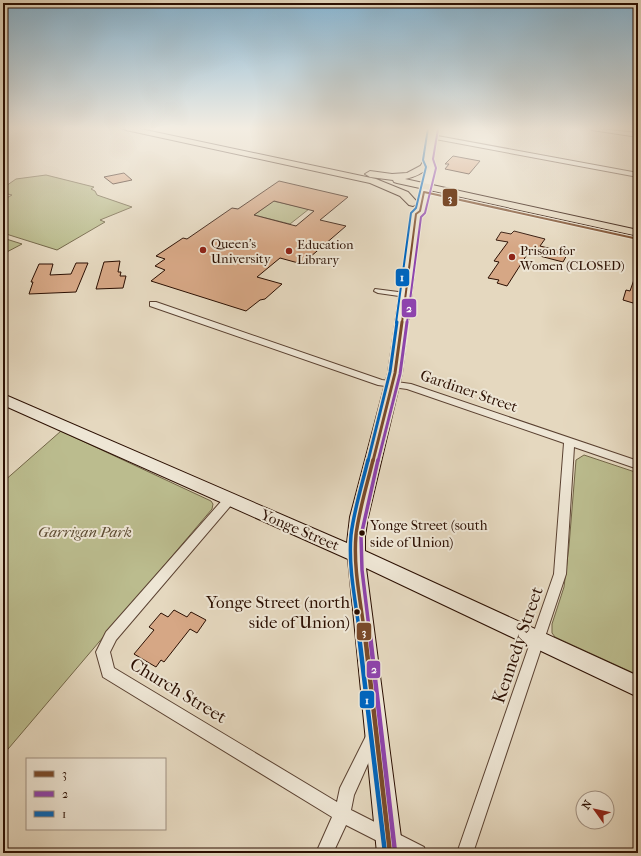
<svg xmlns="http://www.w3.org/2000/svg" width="641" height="856" font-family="'IM FELL French Canon',serif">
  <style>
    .green { fill: #bbbc8e; stroke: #736648 }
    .building { fill: #d6a785; stroke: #2b0f02; fill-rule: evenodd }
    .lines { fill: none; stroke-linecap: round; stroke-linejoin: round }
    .street-casing { stroke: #5a4131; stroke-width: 2 }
    .secondary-casing { stroke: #2b0f02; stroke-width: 2 }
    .primary-casing { stroke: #2b0f02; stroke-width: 2 }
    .street { fill: #eee6d5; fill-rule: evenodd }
    .secondary { fill: #eee6d5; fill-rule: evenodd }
    .primary { fill: #e5d8bf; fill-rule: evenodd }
    .bus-1-far3-casing { stroke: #eee6d5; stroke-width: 4 }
    .bus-1-far2-casing { stroke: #eee6d5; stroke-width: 6 }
    .bus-1-far1-casing { stroke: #eee6d5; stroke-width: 6 }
    .bus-1-casing { stroke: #eee6d5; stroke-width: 8 }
    .bus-2-far3-casing { stroke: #eee6d5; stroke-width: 4 }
    .bus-2-far2-casing { stroke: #eee6d5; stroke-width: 6 }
    .bus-2-far1-casing { stroke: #eee6d5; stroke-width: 6 }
    .bus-2-casing { stroke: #eee6d5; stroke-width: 8 }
    .bus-3-far3-casing { stroke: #eee6d5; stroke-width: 4 }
    .bus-3-far2-casing { stroke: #eee6d5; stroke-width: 6 }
    .bus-3-far1-casing { stroke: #eee6d5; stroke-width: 6 }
    .bus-3-casing { stroke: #eee6d5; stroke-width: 8 }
    .bus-1-far3 { stroke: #7a4b2a; stroke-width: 2 }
    .bus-1-far2 { stroke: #7a4b2a; stroke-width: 3 }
    .bus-1-far1 { stroke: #7a4b2a; stroke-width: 3.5 }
    .bus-1 { stroke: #7a4b2a; stroke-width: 4.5 }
    .bus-2-far3 { stroke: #8e44ad; stroke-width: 2 }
    .bus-2-far2 { stroke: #8e44ad; stroke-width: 3 }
    .bus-2-far1 { stroke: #8e44ad; stroke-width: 3.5 }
    .bus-2 { stroke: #8e44ad; stroke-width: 4.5 }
    .bus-3-far3 { stroke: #0065bd; stroke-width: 2 }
    .bus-3-far2 { stroke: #0065bd; stroke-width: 3 }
    .bus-3-far1 { stroke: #0065bd; stroke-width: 3.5 }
    .bus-3 { stroke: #0065bd; stroke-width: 4.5 }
    .poi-dot { fill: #8f2418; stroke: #eee6d5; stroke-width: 1.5 }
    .bus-dot { fill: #2b0f02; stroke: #eee6d5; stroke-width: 1.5 }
    .labels { text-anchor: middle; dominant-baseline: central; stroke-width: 4; stroke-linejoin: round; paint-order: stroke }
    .far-poi-label { font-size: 13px; fill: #2b0f02; stroke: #eee6d5; text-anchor: start }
    .bus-label { font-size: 14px; fill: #2b0f02; stroke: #eee6d5; text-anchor: start }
    .street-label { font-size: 15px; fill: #2b0f02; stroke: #eee6d5 }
    .park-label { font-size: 15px; font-style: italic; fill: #5d4c33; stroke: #eee6d5 }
    .near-bus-label { font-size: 17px; fill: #2b0f02; stroke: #eee6d5; text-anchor: end }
    .near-street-label { font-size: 18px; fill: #2b0f02; stroke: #eee6d5 }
    .line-badge { stroke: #eee6d5; stroke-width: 1.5 }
    .badge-label { font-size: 11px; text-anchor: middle; font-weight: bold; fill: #fff }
  </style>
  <rect width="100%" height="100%" fill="#e5d8bf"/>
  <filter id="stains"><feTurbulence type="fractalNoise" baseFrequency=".005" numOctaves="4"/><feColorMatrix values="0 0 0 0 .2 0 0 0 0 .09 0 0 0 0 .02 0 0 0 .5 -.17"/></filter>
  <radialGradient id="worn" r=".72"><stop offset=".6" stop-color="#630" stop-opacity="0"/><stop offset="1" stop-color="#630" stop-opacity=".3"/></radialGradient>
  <path class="green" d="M 46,175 L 94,187 L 91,189 L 95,191 L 97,195 L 132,207 L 100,220 L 105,222 L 57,250 L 3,233 L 3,200 L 12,195 L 3,193 L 3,188 L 16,179 Z
    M 273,201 L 309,209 L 290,224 L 254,215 Z
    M 3,238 L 22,244 L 3,254 Z
    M 61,431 L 211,501 L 213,504 L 212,509 L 3,755 L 3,482 Z
    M 584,455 L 638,473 L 638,675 L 555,637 L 552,633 L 552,624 L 564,587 L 569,546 L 576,460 Z"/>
  <path class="building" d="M 453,156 L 480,161 L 469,174 L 445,169 L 449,164 L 445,164 Z
    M 124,173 L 132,180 L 113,184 L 104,177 Z
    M 279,181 L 348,197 L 320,220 L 346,226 L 302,264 L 280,258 L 257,277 L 282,284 L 265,299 L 260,300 L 246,311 L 151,281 L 165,270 L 155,266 L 165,259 L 156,256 L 183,238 L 187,239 L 232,208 L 238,209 ZM 274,201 L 314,211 L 296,226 L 254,215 Z
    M 514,231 L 545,239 L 540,246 L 568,253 L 563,262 L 528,253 L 507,286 L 497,283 L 499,280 L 488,278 L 499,262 L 494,261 L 508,242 L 496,240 L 501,232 L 511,234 Z
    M 120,261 L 118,272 L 121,272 L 120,276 L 126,276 L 123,288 L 96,289 L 104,262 Z
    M 76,263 L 88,263 L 76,292 L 29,294 L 33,282 L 31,282 L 39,264 L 53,264 L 50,275 L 71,274 Z
    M 636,274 L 638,274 L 638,301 L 634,300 L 633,303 L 623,300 L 626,290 L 630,291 Z
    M 174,610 L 187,617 L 191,612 L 206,620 L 197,633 L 190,629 L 164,662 L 161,660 L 156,667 L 134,654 L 154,630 L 149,627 L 161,613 L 168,617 Z"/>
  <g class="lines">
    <defs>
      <path id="street" d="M 590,128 L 638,133 L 638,137 L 592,130 Z
        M 432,135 L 638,173 L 638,177 L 430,138 L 429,137 Z
        M 375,289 L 406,293 L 410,295 L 406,297 L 378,293 L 374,291 Z
        M 150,302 L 156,302 L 382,380 L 411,384 L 638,461 L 638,469 L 574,447 L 566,574 L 473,853 L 457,853 L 554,574 L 564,443 L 407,389 L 378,385 L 150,306 Z
        M 229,496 L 233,497 L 235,500 L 233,503 L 116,640 L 110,652 L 114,668 L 337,802 L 340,788 L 368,732 L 373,730 L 378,732 L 380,737 L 354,795 L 351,810 L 424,847 L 426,853 L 401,853 L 346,825 L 333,853 L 316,853 L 332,817 L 103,677 L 96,652 L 106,632 L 225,497 Z"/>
      <path id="secondary" d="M 429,128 L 437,128 L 432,160 L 435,167 L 425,211 L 421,215 L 402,373 L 368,517 L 365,536 L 365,551 L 638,676 L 638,697 L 366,568 L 403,853 L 377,853 L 348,559 L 3,405 L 3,394 L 347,543 L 350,517 L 388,373 L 411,214 L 415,210 L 426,169 L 421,169 L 420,167 L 424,160 Z"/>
      <path id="primary" d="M 122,128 L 136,128 L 376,179 L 408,192 L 418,203 L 413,206 L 409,205 L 400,196 L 370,183 L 126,130 Z
        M 424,164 L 427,165 L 429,167 C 422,174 414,177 405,179 L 638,230 L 638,236 L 397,183 L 394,182 L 393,180 L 370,177 L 365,174 L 370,171 L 392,174 L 407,173 Z"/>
    </defs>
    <use href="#street" class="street-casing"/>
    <use href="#secondary" class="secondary-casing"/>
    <use href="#primary" class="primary-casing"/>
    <use href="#street" class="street"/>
    <use href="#secondary" class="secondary"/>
    <use href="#primary" class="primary"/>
    <defs>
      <path id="bus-1-far3" d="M 402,323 L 416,214 L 420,211 L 424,192 L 638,239"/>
      <path id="bus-1-far2" d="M 373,461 L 395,373 L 402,322"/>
      <path id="bus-1-far1" d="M 365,636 C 361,603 353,568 356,535 C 359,510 367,485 373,460"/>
      <path id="bus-1" d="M 365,635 L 390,853"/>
      <path id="bus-2-far3" d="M 407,323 L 421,217 L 425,213 L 436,168 L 433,159 L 438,129"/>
      <path id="bus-2-far2" d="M 378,461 L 400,374 L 407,322"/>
      <path id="bus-2-far1" d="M 370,636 L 362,570 L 361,536 L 378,460"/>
      <path id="bus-2" d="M 370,635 L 395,852"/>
      <path id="bus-3-far3" d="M 396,323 L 411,213 L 416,208 L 426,167 L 423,160 L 428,128"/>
      <path id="bus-3-far2" d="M 368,461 L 390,372 L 397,322"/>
      <path id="bus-3-far1" d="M 360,636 C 356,603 348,568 351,535 C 354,510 362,485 368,460"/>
      <path id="bus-3" d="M 359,635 L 385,853"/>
    </defs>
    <use href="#bus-1-far3" class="bus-1-far3-casing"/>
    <use href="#bus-1-far2" class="bus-1-far2-casing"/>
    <use href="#bus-1-far1" class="bus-1-far1-casing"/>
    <use href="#bus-1" class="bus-1-casing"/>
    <use href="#bus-2-far3" class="bus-2-far3-casing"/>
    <use href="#bus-2-far2" class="bus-2-far2-casing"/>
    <use href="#bus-2-far1" class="bus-2-far1-casing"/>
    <use href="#bus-2" class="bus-2-casing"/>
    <use href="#bus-3-far3" class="bus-3-far3-casing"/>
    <use href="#bus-3-far2" class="bus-3-far2-casing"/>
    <use href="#bus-3-far1" class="bus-3-far1-casing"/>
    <use href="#bus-3" class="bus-3-casing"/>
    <use href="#bus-1-far3" class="bus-1-far3"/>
    <use href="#bus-1-far2" class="bus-1-far2"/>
    <use href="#bus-1-far1" class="bus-1-far1"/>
    <use href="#bus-1" class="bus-1"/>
    <use href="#bus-2-far3" class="bus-2-far3"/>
    <use href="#bus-2-far2" class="bus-2-far2"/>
    <use href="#bus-2-far1" class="bus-2-far1"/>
    <use href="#bus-2" class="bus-2"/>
    <use href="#bus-3-far3" class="bus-3-far3"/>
    <use href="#bus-3-far2" class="bus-3-far2"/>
    <use href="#bus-3-far1" class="bus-3-far1"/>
    <use href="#bus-3" class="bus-3"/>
  </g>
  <linearGradient id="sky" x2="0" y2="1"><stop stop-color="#87b6d4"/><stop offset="0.52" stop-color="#f3ede2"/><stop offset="1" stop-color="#f3ede2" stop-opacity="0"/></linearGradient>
  <rect width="641" height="247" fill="url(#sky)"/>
  <g class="poi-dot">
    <circle cx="203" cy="250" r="4"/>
    <circle cx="289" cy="251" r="4"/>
    <circle cx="512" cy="257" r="4"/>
  </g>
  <g class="bus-dot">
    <circle cx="362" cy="533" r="3.5"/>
    <circle cx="357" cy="612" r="3.5"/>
  </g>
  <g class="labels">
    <g class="far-poi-label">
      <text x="211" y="243">Queen's<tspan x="211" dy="15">University</tspan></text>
      <text x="297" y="244">Education<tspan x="297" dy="15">Library</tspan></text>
      <text x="520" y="250">Prison for<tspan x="520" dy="15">Women (CLOSED)</tspan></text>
    </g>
    <g class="bus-label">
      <text x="370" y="525">Yonge Street (south<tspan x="370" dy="17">side of Union)</tspan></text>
    </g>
    <g class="street-label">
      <text transform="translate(469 391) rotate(19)">Gardiner Street</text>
      <text transform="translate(300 530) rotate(23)">Yonge Street</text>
    </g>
    <g class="park-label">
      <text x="85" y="532">Garrigan Park</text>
    </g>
    <g class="near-bus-label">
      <text x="350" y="602">Yonge Street (north<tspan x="350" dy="20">side of Union)</tspan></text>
    </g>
    <g class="near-street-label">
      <text transform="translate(518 645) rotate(-71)">Kennedy Street</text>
      <text transform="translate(178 691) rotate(31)">Church Street</text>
    </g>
  </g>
  <g class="line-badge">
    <rect x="442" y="188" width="16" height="19" rx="4" fill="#7a4b2a"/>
    <rect x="395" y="268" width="15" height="19" rx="4" fill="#0065bd"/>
    <rect x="401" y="298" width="16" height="20" rx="4" fill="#8e44ad"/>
    <rect x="356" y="622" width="16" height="19" rx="4" fill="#7a4b2a"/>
    <rect x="366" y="660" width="15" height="19" rx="4" fill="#8e44ad"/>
    <rect x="359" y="690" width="16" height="19" rx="4" fill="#0065bd"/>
  </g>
  <g class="badge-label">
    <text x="450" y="202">3</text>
    <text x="402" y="281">1</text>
    <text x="409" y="312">2</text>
    <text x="364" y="636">3</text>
    <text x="374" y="673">2</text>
    <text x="367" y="704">1</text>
  </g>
  <rect width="641" height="856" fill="none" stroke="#e5d8bf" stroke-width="16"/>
  <rect x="4" y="4" width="633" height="848" fill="none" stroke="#2b0f02" stroke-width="2"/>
  <rect x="8" y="8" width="625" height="840" fill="none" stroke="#2b0f02"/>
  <rect x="26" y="758" width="140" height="72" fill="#eee6d5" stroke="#a09081"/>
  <rect x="34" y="771" width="20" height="6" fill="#7a4b2a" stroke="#a09081"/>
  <text x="62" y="778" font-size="12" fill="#2b0f02">3</text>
  <rect x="34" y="791" width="20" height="6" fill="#8e44ad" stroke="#a09081"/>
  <text x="62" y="798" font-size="12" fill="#2b0f02">2</text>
  <rect x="34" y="811" width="20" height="6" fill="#0065bd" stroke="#a09081"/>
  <text x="62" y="818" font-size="12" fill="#2b0f02">1</text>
  <g transform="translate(595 810) rotate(303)"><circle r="19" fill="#eee6d5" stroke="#a09081"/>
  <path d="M0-3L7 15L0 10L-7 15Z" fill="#8f2418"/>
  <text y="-6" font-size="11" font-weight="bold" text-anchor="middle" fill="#2b0f02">N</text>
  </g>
  <rect width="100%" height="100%" filter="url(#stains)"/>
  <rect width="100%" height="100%" fill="url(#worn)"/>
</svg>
